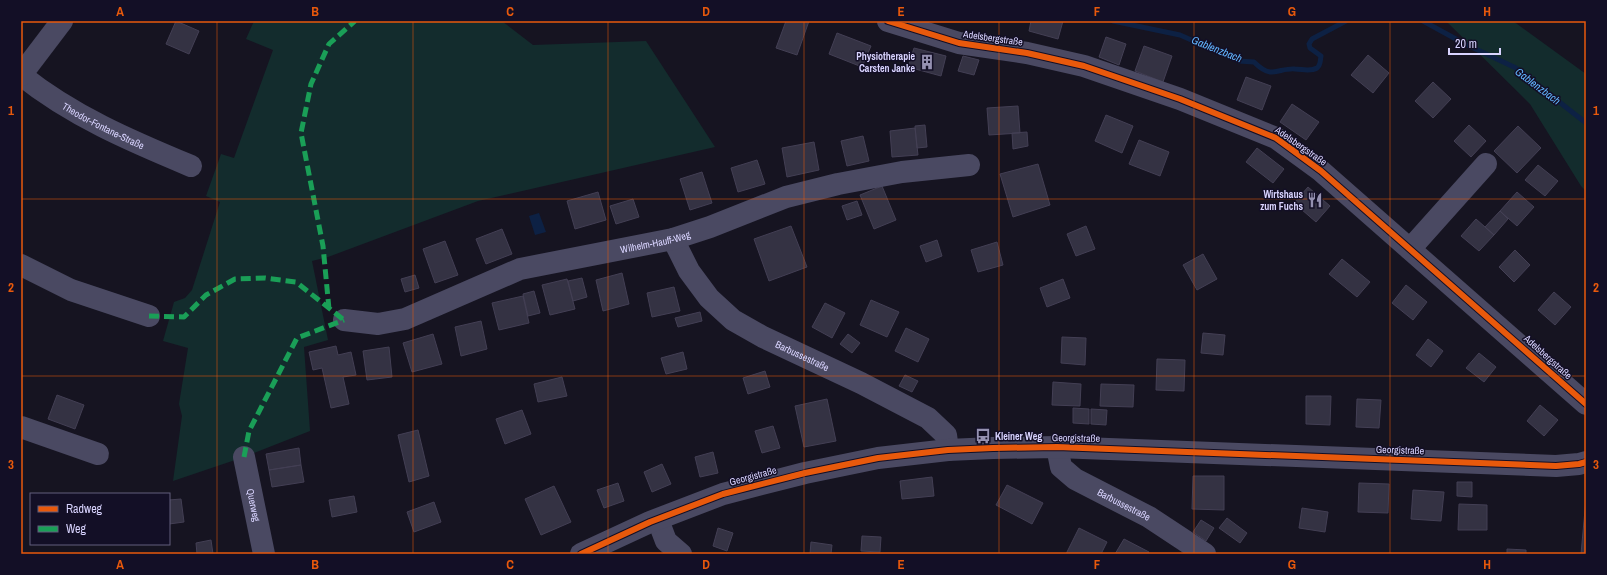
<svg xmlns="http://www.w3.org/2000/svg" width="1607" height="575" font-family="'Archivo Narrow',sans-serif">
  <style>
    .green { fill: #132c2d }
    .water { fill: #0d2144 }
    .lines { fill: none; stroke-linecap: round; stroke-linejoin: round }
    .stream { stroke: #0d2144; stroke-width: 5 }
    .building { fill: #343243; stroke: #433f54 }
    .minor { stroke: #4a4962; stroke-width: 22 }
    .quiet { stroke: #1a9f57; stroke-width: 5; stroke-dasharray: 10 5; stroke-linecap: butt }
    .cycleway-casing { stroke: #130f26; stroke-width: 8 }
    .cycleway { stroke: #e8590c; stroke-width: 6 }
    .grid { fill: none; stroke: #e8590c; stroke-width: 1; stroke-opacity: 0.55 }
    .labels { text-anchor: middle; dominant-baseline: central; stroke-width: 3; stroke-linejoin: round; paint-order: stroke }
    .street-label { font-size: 10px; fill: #d9d4ff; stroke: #130f26 }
    .poi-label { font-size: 10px; font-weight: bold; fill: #d9d4ff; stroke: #130f26; text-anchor: end }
    .water-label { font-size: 11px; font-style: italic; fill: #62b6ff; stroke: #130f26 }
    .neatline { fill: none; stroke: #e8590c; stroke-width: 1.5 }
    .grid-label { font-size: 13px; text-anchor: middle; font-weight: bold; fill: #e8590c }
  </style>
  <rect width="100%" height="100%" fill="#161421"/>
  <path class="green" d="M 254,21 L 502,21 L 533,45 L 646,41 L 715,147 L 478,201 L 328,257 L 312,261 L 328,340 L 304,347 L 310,431 L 244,457 L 173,481 L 182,416 L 179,404 L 188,348 L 163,341 L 174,302 L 185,298 L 192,290 L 220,202 L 206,196 L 221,154 L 234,158 L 273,50 L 246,39 Z
    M 1444,21 L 1513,21 L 1586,74 L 1586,191 L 1581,186 L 1530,104 L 1448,23 Z"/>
  <path class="water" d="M 539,213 L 546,232 L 535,235 L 529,216 Z"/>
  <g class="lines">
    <path class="stream" d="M 1113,21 L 1180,35 L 1239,61 L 1254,62 C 1258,66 1263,71 1270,72 C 1278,72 1287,68 1295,69 C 1302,69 1310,72 1317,68 C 1321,65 1320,61 1321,56 L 1310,48 L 1309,44 L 1312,39 L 1346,21
      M 1423,21 L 1465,44 L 1516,68 L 1586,123"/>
  </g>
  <path class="building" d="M 176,21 L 199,31 L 189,54 L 166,44 Z
    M 786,21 L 809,21 L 797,55 L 776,48 Z
    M 1031,21 L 1063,21 L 1058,39 L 1029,31 Z
    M 837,33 L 871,46 L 862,67 L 829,54 Z
    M 1106,37 L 1126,44 L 1119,65 L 1099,57 Z
    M 1144,46 L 1172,56 L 1163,82 L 1135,71 Z
    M 914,48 L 946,56 L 941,76 L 908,67 Z
    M 1368,55 L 1389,73 L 1373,93 L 1351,75 Z
    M 963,56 L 979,60 L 974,75 L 958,71 Z
    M 1246,77 L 1271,86 L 1262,110 L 1237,100 Z
    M 1433,82 L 1451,99 L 1433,118 L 1415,101 Z
    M 1292,104 L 1319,122 L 1306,140 L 1280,122 Z
    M 1018,106 L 1020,133 L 989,135 L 987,108 Z
    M 1106,115 L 1133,126 L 1122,153 L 1095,141 Z
    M 925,125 L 927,147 L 917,148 L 915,126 Z
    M 1469,125 L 1486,141 L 1471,157 L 1454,141 Z
    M 1518,126 L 1541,148 L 1517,173 L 1494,151 Z
    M 915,128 L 918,155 L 892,157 L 890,131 Z
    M 1027,132 L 1028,146 L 1013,149 L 1012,133 Z
    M 863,136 L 869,161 L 847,166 L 841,141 Z
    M 1139,140 L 1169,152 L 1160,176 L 1129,164 Z
    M 814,142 L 819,170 L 787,177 L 782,148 Z
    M 1257,148 L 1284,169 L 1273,183 L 1246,162 Z
    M 757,160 L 765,184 L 738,192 L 731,168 Z
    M 1038,164 L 1050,205 L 1013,217 L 1000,174 Z
    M 1538,165 L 1558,181 L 1545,196 L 1525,180 Z
    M 702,172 L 712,203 L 690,210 L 680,179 Z
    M 882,186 L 896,220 L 874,229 L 860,195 Z
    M 1308,187 L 1330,206 L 1316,222 L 1294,203 Z
    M 598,192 L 606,220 L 575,229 L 567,201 Z
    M 1517,192 L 1534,207 L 1517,226 L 1500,211 Z
    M 633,199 L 639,217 L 616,224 L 610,206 Z
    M 857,201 L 862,215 L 847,220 L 842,206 Z
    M 1500,211 L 1508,219 L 1494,235 L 1485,227 Z
    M 1476,219 L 1494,235 L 1479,251 L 1461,236 Z
    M 791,226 L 807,267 L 769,281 L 754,239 Z
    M 1086,226 L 1095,249 L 1076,256 L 1067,234 Z
    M 502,229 L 512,254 L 486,264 L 476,239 Z
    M 937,240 L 942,256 L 926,262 L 920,246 Z
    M 445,241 L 458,275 L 435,283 L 423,249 Z
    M 997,242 L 1003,265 L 978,272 L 971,250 Z
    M 1515,250 L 1530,265 L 1514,282 L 1499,267 Z
    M 1203,254 L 1217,279 L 1197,290 L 1183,265 Z
    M 1342,259 L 1370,282 L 1357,297 L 1329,274 Z
    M 622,273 L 629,304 L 603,311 L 596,280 Z
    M 415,275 L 419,288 L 405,292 L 401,279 Z
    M 582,278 L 587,297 L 573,301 L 568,281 Z
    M 567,279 L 575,309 L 550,315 L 542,285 Z
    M 1063,279 L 1070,298 L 1047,307 L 1040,288 Z
    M 1406,285 L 1427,302 L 1413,320 L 1392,303 Z
    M 674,287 L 680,311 L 652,317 L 647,293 Z
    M 534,291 L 540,313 L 528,316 L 523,294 Z
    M 1554,292 L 1571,307 L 1555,325 L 1538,310 Z
    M 523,296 L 529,323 L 499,330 L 492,303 Z
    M 871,300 L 899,312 L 887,337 L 860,325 Z
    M 825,303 L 845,313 L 832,338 L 812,327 Z
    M 700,312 L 702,321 L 678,327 L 675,318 Z
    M 481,321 L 487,349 L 461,356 L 455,327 Z
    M 906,328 L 929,339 L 918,362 L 895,351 Z
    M 1203,333 L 1225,335 L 1223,355 L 1201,353 Z
    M 433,334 L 442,364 L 412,372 L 403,343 Z
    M 848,334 L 860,343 L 852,353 L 840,344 Z
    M 1062,337 L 1086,338 L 1085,365 L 1061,363 Z
    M 1428,339 L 1443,351 L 1431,367 L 1416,355 Z
    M 336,346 L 338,355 L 351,352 L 356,375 L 343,377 L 349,404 L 331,408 L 322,368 L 313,370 L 309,352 Z
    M 389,347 L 392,377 L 367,380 L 363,351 Z
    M 683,352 L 687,369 L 666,374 L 661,358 Z
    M 1479,353 L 1496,367 L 1484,382 L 1466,368 Z
    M 1157,359 L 1185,360 L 1184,391 L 1156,390 Z
    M 765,371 L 770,387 L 748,394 L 743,378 Z
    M 905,375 L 918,381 L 912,392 L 899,386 Z
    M 562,377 L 567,396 L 538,402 L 534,384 Z
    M 1053,382 L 1081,384 L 1080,406 L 1052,405 Z
    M 1101,384 L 1134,385 L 1133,407 L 1100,406 Z
    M 57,395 L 84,405 L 75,429 L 48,419 Z
    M 1306,396 L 1331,396 L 1330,425 L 1306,424 Z
    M 827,399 L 836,441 L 804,447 L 795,406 Z
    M 1357,399 L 1381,400 L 1379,428 L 1356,427 Z
    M 1540,405 L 1558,420 L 1544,436 L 1527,421 Z
    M 1073,408 L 1089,409 L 1089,424 L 1073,423 Z
    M 1091,409 L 1107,410 L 1106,425 L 1091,424 Z
    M 522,410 L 531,434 L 505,444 L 496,419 Z
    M 773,426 L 780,448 L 762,453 L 755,431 Z
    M 418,430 L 429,476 L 409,482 L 398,435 Z
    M 299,448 L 301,465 L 269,470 L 266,454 Z
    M 713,452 L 718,473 L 700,477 L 695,457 Z
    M 662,464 L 671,484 L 652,492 L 644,472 Z
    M 301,465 L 304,482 L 272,487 L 269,470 Z
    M 1193,476 L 1224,476 L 1224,510 L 1192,509 Z
    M 932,477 L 934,496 L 902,499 L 900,481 Z
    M 1457,482 L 1472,482 L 1472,497 L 1457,496 Z
    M 618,483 L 624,501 L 604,508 L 597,490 Z
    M 1359,483 L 1389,484 L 1388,513 L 1358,512 Z
    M 1007,485 L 1043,503 L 1032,524 L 996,505 Z
    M 554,486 L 571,522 L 541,535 L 525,499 Z
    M 1413,490 L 1444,492 L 1441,521 L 1411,519 Z
    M 354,496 L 357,512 L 332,517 L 329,500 Z
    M 181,499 L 184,522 L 169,524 L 169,500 Z
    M 1586,499 L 1586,554 L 1581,554 Z
    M 434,502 L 441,522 L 414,532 L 407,512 Z
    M 1459,504 L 1487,505 L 1487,530 L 1458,530 Z
    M 1302,508 L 1328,512 L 1325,532 L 1299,528 Z
    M 1227,518 L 1247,533 L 1240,543 L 1219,528 Z
    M 1201,520 L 1214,528 L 1206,541 L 1193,532 Z
    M 718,528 L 733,533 L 727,551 L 713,546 Z
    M 1079,528 L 1107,542 L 1101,554 L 1066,554 Z
    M 862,536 L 881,537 L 880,552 L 861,551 Z
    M 1124,539 L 1149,552 L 1148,554 L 1115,554 Z
    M 211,540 L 213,554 L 197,554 L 196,543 Z
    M 811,542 L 832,545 L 831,554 L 810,554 Z
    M 1507,549 L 1526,550 L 1526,554 L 1507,554 Z"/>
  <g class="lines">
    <g class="minor">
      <path d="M 888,21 L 959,43 L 1027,53 L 1084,66 L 1180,99 L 1276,138 L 1321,171 L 1586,404"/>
      <path id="s1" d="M 21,75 C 72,116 131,141 191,166"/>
      <path d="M 21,75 L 62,21"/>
      <path id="s2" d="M 673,239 L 689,271 L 709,298 L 733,320 L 763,337 L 861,383 L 928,418 L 946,435 L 948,450"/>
      <path d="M 1410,249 L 1486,164"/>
      <path d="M 21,265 L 71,290 L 149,316"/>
      <path id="s3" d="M 344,320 L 378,324 L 405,319 L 520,269 L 673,239 L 710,227 L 786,197 L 838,184 L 902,172 L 969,165"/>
      <path d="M 21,427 L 98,454"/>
      <path id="s4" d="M 1057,447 L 1061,467 L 1075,479 L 1149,517 L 1205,554"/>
      <path id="s5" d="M 244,457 L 264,554"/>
      <path d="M 658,520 L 666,541 L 681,554"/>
      <path d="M 581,554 L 650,522 L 723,494 L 805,473 L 878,458 L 948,450 L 993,448 L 1057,447 L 1556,466 L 1579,464 L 1586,462"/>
    </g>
    <path class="quiet" d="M 329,309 L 323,246 L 301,133 L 311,84 L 329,44 L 355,21
      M 149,316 L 184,317 L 206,295 L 235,279 L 265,278 L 296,282 L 344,320
      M 244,457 L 249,431 L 297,338 L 344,320"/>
    <defs>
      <path id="cycleway" d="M 888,21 L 959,43 L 1027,53 L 1084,66 L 1180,99 L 1276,138 L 1321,171 L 1586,404
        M 581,554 L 650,522 L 723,494 L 805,473 L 878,458 L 948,450 L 993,448 L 1057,447 L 1556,466 L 1579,464 L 1586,462"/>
    </defs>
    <use href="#cycleway" class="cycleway-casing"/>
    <use href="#cycleway" class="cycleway"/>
  </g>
  <path class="grid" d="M 217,21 L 217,554M 413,21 L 413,554M 608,21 L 608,554M 804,21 L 804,554M 999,21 L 999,554M 1194,21 L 1194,554M 1390,21 L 1390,554M 21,199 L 1586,199M 21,376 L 1586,376"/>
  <defs>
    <symbol id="building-bare" viewBox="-9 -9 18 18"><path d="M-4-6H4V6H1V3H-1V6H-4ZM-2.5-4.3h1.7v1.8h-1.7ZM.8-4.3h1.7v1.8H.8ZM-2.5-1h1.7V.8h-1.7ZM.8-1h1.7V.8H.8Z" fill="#9591b1" stroke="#130f26" stroke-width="2.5" paint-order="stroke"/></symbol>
    <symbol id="restaurant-bare" viewBox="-9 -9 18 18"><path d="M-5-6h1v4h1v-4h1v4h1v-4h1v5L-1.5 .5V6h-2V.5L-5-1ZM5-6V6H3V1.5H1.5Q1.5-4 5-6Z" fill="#9591b1" stroke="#130f26" stroke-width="2.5" paint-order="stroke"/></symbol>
    <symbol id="bus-bare" viewBox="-9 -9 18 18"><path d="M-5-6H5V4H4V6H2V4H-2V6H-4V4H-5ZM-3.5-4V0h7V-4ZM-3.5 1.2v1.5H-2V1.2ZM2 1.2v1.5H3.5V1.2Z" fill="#9591b1" stroke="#130f26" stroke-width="2.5" paint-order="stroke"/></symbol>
  </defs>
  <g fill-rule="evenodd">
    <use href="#building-bare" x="916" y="51" width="22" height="22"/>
    <use href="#restaurant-bare" x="1304" y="189" width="22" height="22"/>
    <use href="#bus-bare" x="972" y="425" width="22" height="22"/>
  </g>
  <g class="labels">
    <g class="street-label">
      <text transform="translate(993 38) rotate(8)">Adelsbergstraße</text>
      <text stroke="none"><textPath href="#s1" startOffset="97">Theodor-Fontane-Straße</textPath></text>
      <text transform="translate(1301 146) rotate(35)">Adelsbergstraße</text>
      <text stroke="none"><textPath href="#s3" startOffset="325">Wilhelm-Hauff-Weg</textPath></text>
      <text stroke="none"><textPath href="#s2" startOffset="180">Barbussestraße</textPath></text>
      <text transform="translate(1548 357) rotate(42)">Adelsbergstraße</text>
      <text transform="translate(1076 438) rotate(1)">Georgistraße</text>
      <text transform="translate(1400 450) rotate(2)">Georgistraße</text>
      <text transform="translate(753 476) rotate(-15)">Georgistraße</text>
      <text stroke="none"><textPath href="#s5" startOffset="49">Querweg</textPath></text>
      <text stroke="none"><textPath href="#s4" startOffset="94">Barbussestraße</textPath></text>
    </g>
    <g class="poi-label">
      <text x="915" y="56">Physiotherapie<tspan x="915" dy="12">Carsten Janke</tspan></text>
      <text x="1303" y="194">Wirtshaus<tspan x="1303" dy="12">zum Fuchs</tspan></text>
      <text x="995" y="436" text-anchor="start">Kleiner Weg</text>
    </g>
    <g class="water-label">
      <text transform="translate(1217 49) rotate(22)">Gablenzbach</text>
      <text transform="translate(1538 86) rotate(37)">Gablenzbach</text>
    </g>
  </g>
  <rect width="1607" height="575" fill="none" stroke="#130f26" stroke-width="44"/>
  <rect x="30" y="493" width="140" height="52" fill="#130f26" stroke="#625e7d"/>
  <rect x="38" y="506" width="20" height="6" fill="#e8590c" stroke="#625e7d"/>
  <text x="66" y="513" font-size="12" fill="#d9d4ff">Radweg</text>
  <rect x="38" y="526" width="20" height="6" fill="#1a9f57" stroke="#625e7d"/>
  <text x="66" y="533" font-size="12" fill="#d9d4ff">Weg</text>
  <path d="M1449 48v6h51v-6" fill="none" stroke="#d9d4ff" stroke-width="2"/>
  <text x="1455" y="48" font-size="12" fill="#d9d4ff" stroke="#130f26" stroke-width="3" paint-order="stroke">20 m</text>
  <rect x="22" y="22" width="1563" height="531" class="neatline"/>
  <g class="grid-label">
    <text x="120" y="16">A</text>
    <text x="315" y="16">B</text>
    <text x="510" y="16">C</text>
    <text x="706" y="16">D</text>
    <text x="901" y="16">E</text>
    <text x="1097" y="16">F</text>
    <text x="1292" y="16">G</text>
    <text x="1487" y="16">H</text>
    <text x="11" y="115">1</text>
    <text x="1596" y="115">1</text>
    <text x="11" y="292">2</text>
    <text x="1596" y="292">2</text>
    <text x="11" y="469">3</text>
    <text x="1596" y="469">3</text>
    <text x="120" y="569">A</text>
    <text x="315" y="569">B</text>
    <text x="510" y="569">C</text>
    <text x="706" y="569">D</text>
    <text x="901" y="569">E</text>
    <text x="1097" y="569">F</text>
    <text x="1292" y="569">G</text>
    <text x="1487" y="569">H</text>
  </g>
</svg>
